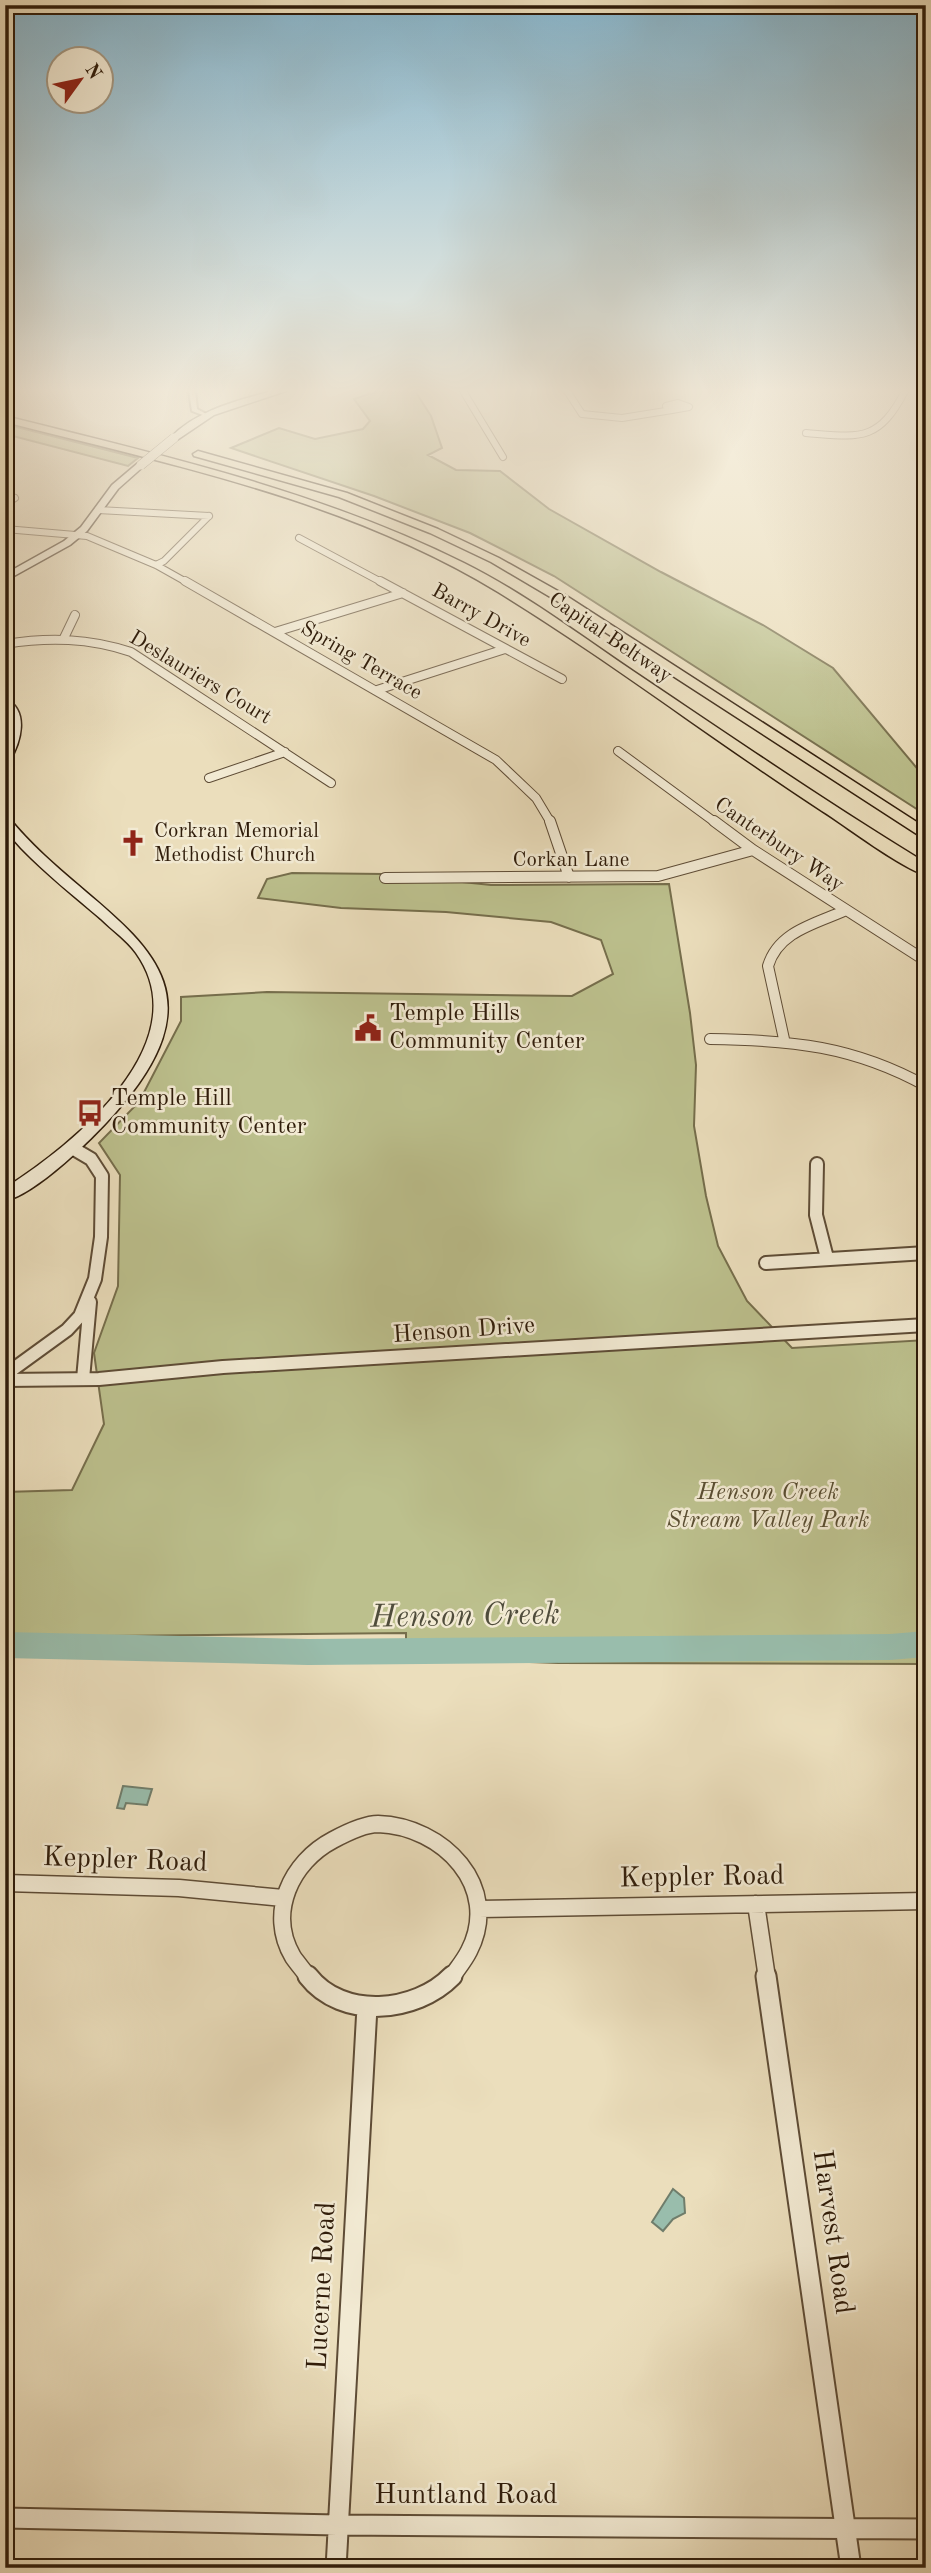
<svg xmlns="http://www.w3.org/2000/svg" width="931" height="2573" font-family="'Old Standard TT',serif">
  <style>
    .green { fill: #bcc08d; stroke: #766e4c; stroke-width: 2 }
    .water { fill: #99bdac; stroke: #6f7d6b; stroke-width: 2 }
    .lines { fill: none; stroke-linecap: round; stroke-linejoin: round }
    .river { fill: #99bdac; fill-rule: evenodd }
    .minor-far5-casing { stroke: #5e4c36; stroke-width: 8 }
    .minor-far4-casing { stroke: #5e4c36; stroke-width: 10 }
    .minor-far3-casing { stroke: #5e4c36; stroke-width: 12 }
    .minor-far2-casing { stroke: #5e4c36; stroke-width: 16 }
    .minor-far1-casing { stroke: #5e4c36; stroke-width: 19 }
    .minor-casing { stroke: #5e4c36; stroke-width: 23 }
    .tertiary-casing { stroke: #5e4c36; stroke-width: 4 }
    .secondary-casing { stroke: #2f1c0a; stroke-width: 3 }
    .motorway-casing { stroke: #2f1c0a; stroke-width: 3 }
    .minor-far5 { stroke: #f2ead3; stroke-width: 6 }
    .minor-far4 { stroke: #f2ead3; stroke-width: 8 }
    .minor-far3 { stroke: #f2ead3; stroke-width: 10 }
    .minor-far2 { stroke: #f2ead3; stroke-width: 12 }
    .minor-far1 { stroke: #f2ead3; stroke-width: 16 }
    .minor { stroke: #f2ead3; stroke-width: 19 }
    .tertiary { fill: #f2ead3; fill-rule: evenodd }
    .secondary { fill: #f2ead3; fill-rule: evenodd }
    .motorway { fill: #ebdebc; fill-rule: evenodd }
    .secondary-bridge-casing { stroke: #2f1c0a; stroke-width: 10; stroke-linecap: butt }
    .secondary-bridge { stroke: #f2ead3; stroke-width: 9 }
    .labels { text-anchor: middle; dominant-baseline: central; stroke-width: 5; stroke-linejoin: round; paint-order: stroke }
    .far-street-label { font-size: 21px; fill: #2f1c0a; stroke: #f2ead3 }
    .far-poi-label { font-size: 21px; fill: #2f1c0a; stroke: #f2ead3; text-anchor: start }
    .poi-label { font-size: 24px; fill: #2f1c0a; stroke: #f2ead3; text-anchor: start }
    .street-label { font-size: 24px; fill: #2f1c0a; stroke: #f2ead3 }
    .park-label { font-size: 24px; font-style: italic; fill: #594d31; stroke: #f2ead3 }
    .near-street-label { font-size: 28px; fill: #2f1c0a; stroke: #f2ead3 }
    .near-water-label { font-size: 32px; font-style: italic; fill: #4f4c3b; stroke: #f2ead3 }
  </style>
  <rect width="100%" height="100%" fill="#ebdebc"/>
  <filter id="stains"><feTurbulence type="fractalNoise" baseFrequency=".00286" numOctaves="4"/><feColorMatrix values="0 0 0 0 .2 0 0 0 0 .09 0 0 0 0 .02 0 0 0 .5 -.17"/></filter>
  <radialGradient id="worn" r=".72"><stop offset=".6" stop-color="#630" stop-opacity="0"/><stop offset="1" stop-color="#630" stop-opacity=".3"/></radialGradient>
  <path class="green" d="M 379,391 L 415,391 L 431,416 L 442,448 L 428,455 L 456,470 L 500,471 L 549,509 L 661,572 L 763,625 L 833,668 L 926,779 L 926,815 L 554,576 L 470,533 L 374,496 L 231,448 L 279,428 L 315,439 L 363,429 L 370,421 L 354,399 Z
    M 5,424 L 138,458 L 128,466 L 5,434 Z
    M 292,873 L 385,874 L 491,885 L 669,884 L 690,1013 L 696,1065 L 694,1126 L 706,1196 L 718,1246 L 747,1301 L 792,1348 L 926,1340 L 926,1664 L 558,1663 L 406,1658 L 406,1633 L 5,1637 L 5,1492 L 72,1490 L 104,1424 L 94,1353 L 118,1286 L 120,1175 L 99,1143 L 139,1102 L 181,1021 L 181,997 L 267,992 L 572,996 L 613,974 L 601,940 L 551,922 L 446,912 L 341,908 L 258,898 L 267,879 Z"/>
  <path class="water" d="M 123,1786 L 152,1789 L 147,1805 L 126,1803 L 124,1809 L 117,1808 Z
    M 673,2189 L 684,2198 L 685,2213 L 673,2219 L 663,2231 L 652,2222 Z"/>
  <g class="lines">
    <path class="river" d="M 926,1631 L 926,1657 L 890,1660 L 308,1665 L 5,1658 L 5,1632 L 308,1639 L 890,1634 Z"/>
    <defs>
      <path id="minor-far5" d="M 463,391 L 503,457
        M 567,391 L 582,414 L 622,418 L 672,410
        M 678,403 L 689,407 L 672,410 L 666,406 Z
        M 806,433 C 859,437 878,443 905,391
        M 5,504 L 15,498
        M 98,510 L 209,516
        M 5,529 L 87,536 L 156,565 L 188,583
        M 299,538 L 383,583
        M 156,565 L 164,561 L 209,516"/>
      <path id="minor-far4" d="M 185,581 L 496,760 L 536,798 L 551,823
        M 380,581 L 562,679
        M 275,632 L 403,593
        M 64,638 L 75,615
        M 5,644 C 49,637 89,638 131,652 L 331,783
        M 377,690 L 505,649
        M 618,751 L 716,823
        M 209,778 L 285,752"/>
      <path id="minor-far3" d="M 550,821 L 569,877
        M 714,821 L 753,850 L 926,961
        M 385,878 L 658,876 L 753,850
        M 710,1039 C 791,1040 854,1046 926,1086
        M 784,1039 L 768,966 C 778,932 814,924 844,911"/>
      <path id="minor-far2" d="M 817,1164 L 816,1215 L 827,1258
        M 766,1263 L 926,1253
        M 5,1375 L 67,1330 L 80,1316 L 95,1279 L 101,1237 L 102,1176 L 91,1159 L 74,1149
        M 83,1379 L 90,1302
        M 5,1380 L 99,1379 L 223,1367 L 926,1325"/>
      <path id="minor-far1" d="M 5,1883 L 179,1888 L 283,1898
        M 756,1904 L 767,1978
        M 479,1909 L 926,1901
        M 309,1978 C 304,1971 298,1964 293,1957 C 267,1913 291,1862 333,1840 C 346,1833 364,1824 378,1824 C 443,1826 502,1887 469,1951 C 464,1961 457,1969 451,1978"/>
      <path id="minor" d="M 308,1976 C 342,2020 416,2013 452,1976
        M 766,1976 L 851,2568
        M 5,2518 L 337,2525 L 926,2529
        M 336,2568 L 367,2007"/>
      <path id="tertiary" d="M 189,391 L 195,391 L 197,409 L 208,415 L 208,417 L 192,411 Z"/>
      <path id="secondary" d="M 272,391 L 286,391 L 214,415 L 177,440 L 170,438 C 197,410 236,401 272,391 Z
        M 138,463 L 145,465 L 118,489 L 87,531 L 70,545 L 5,581 L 5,574 L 64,541 L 81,527 L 112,485 Z
        M 5,698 C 30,711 21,742 9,762 L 5,763 L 5,746 L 10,729 Z
        M 5,817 L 9,818 C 93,922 249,961 116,1112 C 94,1137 38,1193 5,1201 L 5,1188 C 73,1145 200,1043 136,953 C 127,940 112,930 101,919 C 74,896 46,874 21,848 L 5,830 Z"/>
      <path id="motorway" d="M 5,416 C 161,455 319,491 464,563 C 524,593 578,634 633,671 C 730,736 826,802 926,863 L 926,875 C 902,869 846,826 822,811 C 713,740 609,660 498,592 C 349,501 173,465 5,422 Z
        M 198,451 L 347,493 L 438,529 L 499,558 L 565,595 L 926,828 L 926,840 L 557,601 L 491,562 L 430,533 L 339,497 L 194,456 L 193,454 Z"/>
    </defs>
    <use href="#minor-far5" class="minor-far5-casing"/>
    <use href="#minor-far4" class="minor-far4-casing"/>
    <use href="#minor-far3" class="minor-far3-casing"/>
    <use href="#minor-far2" class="minor-far2-casing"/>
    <use href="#minor-far1" class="minor-far1-casing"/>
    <use href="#minor" class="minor-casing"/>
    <use href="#tertiary" class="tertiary-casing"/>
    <use href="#secondary" class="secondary-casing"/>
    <use href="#motorway" class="motorway-casing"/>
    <use href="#minor-far5" class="minor-far5"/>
    <use href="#minor-far4" class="minor-far4"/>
    <use href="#minor-far3" class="minor-far3"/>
    <use href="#minor-far2" class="minor-far2"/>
    <use href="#minor-far1" class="minor-far1"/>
    <use href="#minor" class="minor"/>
    <use href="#tertiary" class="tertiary"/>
    <use href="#secondary" class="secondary"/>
    <use href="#motorway" class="motorway"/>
    <defs>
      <path id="secondary-bridge" d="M 141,465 L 174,438"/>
    </defs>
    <use href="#secondary-bridge" class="secondary-bridge-casing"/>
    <use href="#secondary-bridge" class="secondary-bridge"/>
  </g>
  <linearGradient id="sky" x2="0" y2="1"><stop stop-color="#88b8d0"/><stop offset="0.52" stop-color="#f6f0e1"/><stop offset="1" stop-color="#f6f0e1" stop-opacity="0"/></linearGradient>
  <rect width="931" height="751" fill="url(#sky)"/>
  <defs>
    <symbol id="church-bare" viewBox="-9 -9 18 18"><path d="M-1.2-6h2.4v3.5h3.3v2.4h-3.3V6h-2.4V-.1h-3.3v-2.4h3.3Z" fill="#8f2418" stroke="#f2ead3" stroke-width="2.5" paint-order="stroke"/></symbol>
    <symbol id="civic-bare" viewBox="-9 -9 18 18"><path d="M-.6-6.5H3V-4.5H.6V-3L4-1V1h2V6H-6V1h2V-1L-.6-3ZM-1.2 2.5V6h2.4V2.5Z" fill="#8f2418" stroke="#f2ead3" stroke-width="2.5" paint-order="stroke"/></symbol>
    <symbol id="bus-bare" viewBox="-9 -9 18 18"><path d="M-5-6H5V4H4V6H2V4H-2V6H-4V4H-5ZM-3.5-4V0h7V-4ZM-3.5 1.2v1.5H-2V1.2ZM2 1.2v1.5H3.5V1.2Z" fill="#8f2418" stroke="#f2ead3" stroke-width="2.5" paint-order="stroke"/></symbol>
  </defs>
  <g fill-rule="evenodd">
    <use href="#church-bare" x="114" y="824" width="38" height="38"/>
    <use href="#civic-bare" x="349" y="1009" width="38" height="38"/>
    <use href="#bus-bare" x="71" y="1094" width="38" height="38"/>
  </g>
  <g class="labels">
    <g class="far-street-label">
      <text transform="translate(481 616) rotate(29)">Barry Drive</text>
      <text transform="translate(610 638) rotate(34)">Capital Beltway</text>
      <text transform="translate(361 661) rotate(30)">Spring Terrace</text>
      <text transform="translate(200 678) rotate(31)">Deslauriers Court</text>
      <text transform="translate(779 845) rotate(34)">Canterbury Way</text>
      <text x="571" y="860">Corkan Lane</text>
    </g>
    <g class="far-poi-label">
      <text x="154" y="831">Corkran Memorial<tspan x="154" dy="24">Methodist Church</tspan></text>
    </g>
    <g class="poi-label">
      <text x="389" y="1014">Temple Hills<tspan x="389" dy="28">Community Center</tspan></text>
      <text x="111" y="1099">Temple Hill<tspan x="111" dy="28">Community Center</tspan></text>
    </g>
    <g class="street-label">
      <text transform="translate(464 1331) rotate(-4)">Henson Drive</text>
    </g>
    <g class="park-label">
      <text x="768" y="1493">Henson Creek<tspan x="768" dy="28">Stream Valley Park</tspan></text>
    </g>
    <g class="near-street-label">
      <text transform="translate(125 1861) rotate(2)">Keppler Road</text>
      <text transform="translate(702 1878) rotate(-1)">Keppler Road</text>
      <text transform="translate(832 2232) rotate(82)">Harvest Road</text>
      <text transform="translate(323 2286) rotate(-87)">Lucerne Road</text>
      <text x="466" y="2496">Huntland Road</text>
    </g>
    <g class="near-water-label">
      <text transform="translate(465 1617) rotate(-1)">Henson Creek</text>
    </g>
  </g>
  <rect width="931" height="2573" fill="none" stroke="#ebdebc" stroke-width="28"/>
  <rect x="7" y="7" width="917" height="2559" fill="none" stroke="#2f1c0a" stroke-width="3.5"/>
  <rect x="14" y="14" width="903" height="2545" fill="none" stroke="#2f1c0a" stroke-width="2"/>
  <g transform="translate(80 80) rotate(57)"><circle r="33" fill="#f2ead3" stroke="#a49883" stroke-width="2"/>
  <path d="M0-5L12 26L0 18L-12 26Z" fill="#8f2418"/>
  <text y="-10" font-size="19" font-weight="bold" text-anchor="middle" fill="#2f1c0a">N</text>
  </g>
  <rect width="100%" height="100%" filter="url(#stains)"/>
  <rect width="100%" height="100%" fill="url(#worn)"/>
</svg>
